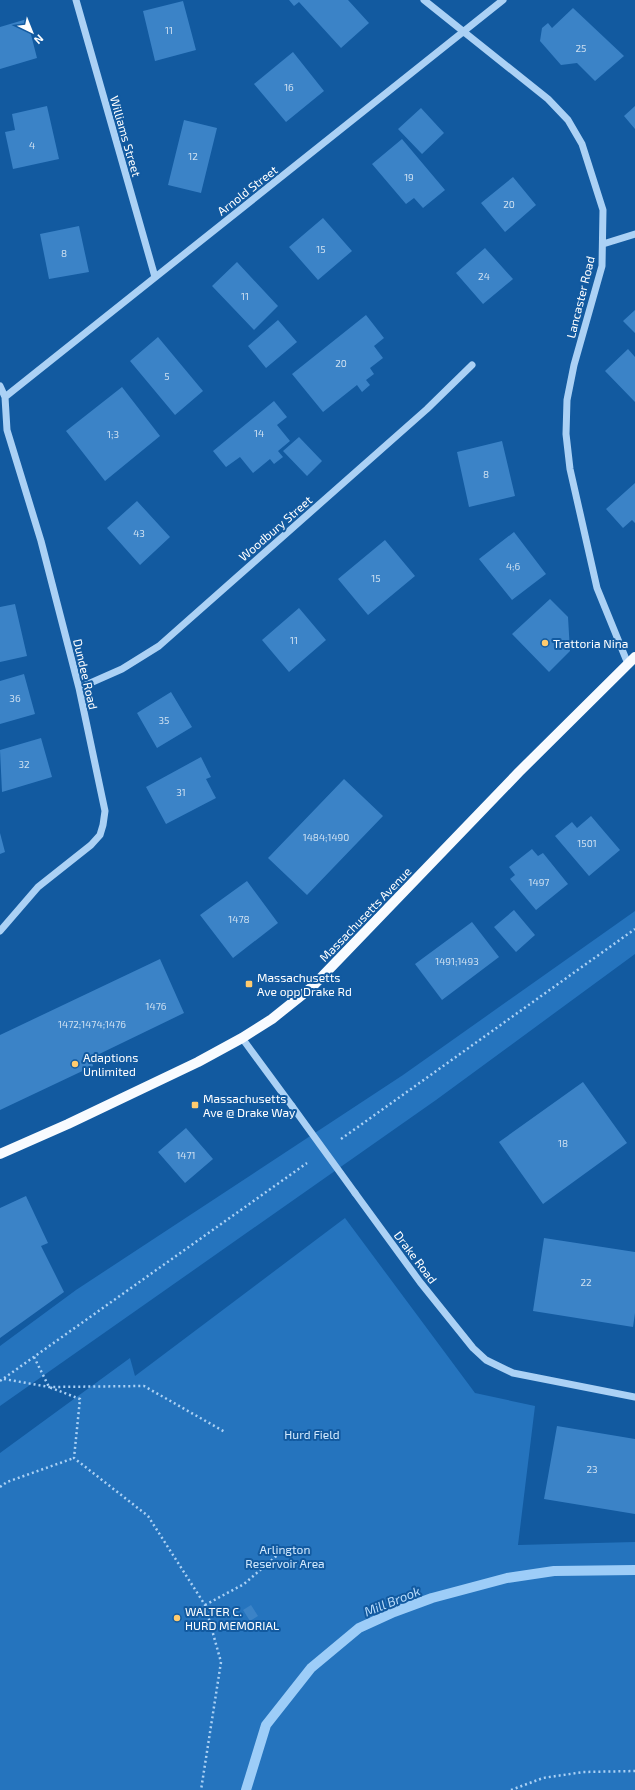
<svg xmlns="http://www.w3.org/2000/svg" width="635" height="1790" font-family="'Exo 2',sans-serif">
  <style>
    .green { fill: #2574be }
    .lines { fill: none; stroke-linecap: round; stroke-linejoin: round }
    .stream { stroke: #9dcdf8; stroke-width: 10 }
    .building { fill: #3b83c7 }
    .path { stroke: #abd1f5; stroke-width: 2.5; stroke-dasharray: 2 3; stroke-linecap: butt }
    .minor { stroke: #abd1f5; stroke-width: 7 }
    .major { stroke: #f8fbff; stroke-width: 10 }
    .minor-bridge { stroke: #abd1f5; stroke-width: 7 }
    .poi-dot { fill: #ffcb6e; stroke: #125aa0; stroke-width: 1.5 }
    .labels { text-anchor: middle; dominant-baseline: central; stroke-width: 4; stroke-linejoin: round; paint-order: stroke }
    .number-label { font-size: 10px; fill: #cee0f1 }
    .street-label { font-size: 12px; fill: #fff; stroke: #125aa0 }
    .poi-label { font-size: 12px; fill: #fff; stroke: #125aa0; text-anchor: start }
    .park-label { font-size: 12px; fill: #d3eafe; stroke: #125aa0 }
    .water-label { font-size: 13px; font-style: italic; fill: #b7dbfb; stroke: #125aa0 }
  </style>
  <rect width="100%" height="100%" fill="#125aa0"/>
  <path class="green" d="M 635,911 L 635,954 L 436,1100 L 0,1406 L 0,1346 L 76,1290 L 403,1075 Z
    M 345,1218 L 475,1393 L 535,1406 L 518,1545 L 635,1542 L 635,1790 L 0,1790 L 0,1453 L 130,1358 L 135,1376 Z"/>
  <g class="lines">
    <path class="stream" d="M 246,1790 L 266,1725 L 311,1668 L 359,1628 L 394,1612 L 432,1598 L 507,1578 L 554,1571 L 635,1570"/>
  </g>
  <path class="building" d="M 289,0 L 348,0 L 369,23 L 341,48 L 299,2 L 294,6 Z
    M 183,1 L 196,50 L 155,61 L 143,11 Z
    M 573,8 L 624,56 L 595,81 L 577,63 L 561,65 L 540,41 L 542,28 L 548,23 L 552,28 Z
    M 27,19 L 37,58 L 0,69 L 0,27 Z
    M 293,52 L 324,91 L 286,122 L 254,84 Z
    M 47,106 L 59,159 L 13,169 L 5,132 L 15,130 L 12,114 Z
    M 635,106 L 635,129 L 624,116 Z
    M 421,108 L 444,133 L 422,154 L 398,129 Z
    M 184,120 L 217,128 L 201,193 L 168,185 Z
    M 402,139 L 445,190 L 423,208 L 414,198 L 406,204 L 372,164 Z
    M 513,177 L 536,205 L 505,232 L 481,203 Z
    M 323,218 L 352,251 L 318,280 L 289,247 Z
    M 79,226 L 89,272 L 49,279 L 40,234 Z
    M 485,248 L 513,279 L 483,304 L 456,273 Z
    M 237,262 L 278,306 L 254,330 L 212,286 Z
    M 635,310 L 635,333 L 623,321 Z
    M 366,315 L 384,338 L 374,346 L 383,358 L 370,368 L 374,374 L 366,380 L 370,385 L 362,392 L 357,385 L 323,412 L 292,374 Z
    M 278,320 L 297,342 L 266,368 L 248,346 Z
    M 158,337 L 203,391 L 175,415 L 130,361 Z
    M 628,349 L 635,357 L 635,402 L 605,371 Z
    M 122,387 L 160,436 L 105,481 L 66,431 Z
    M 274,401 L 287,417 L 277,425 L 290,441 L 278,451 L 283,457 L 274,464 L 270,459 L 253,473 L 240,457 L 226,467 L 213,451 Z
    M 299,437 L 322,461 L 307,476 L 283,451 Z
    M 502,441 L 515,496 L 469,507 L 457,452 Z
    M 635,483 L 635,523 L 632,520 L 623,528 L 606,509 Z
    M 137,501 L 170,537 L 140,565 L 107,528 Z
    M 514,532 L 546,574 L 512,600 L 479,559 Z
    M 385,540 L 415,576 L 368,615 L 338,579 Z
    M 550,599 L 568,617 L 570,651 L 549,672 L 512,634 Z
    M 15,604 L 27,656 L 0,662 L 0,607 Z
    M 299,608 L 326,640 L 289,672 L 262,640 Z
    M 24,674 L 35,714 L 0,724 L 0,681 Z
    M 171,692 L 192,727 L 157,748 L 137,713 Z
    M 41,738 L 52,777 L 2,792 L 0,750 Z
    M 201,757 L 211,777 L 206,779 L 216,798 L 166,824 L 146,787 Z
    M 344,779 L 383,816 L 307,895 L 268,858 Z
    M 591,816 L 620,850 L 589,876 L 555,836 L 572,822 L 577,828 Z
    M 0,833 L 5,852 L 0,854 Z
    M 532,849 L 538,856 L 543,853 L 568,884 L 536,910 L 510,879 L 515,875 L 509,867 Z
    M 247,881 L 278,923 L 233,958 L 200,915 Z
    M 514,910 L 535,935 L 516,952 L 494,927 Z
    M 472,922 L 499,957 L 442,1000 L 415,964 Z
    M 160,959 L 184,1013 L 91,1058 L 93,1066 L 0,1110 L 0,1035 Z
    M 583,1082 L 627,1143 L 543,1204 L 499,1142 Z
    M 186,1128 L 213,1159 L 185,1183 L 158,1152 Z
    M 26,1196 L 48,1243 L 41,1246 L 64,1292 L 0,1338 L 0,1208 Z
    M 544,1238 L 635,1252 L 635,1313 L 633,1327 L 533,1311 Z
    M 557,1426 L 635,1439 L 635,1514 L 544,1499 Z
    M 251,1605 L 258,1616 L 250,1621 L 243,1610 Z"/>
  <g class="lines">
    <path class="path" d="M 341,1139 L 635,929
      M 34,1357 L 49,1387 L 80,1399 L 74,1458 L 148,1516 L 205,1605 L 221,1662 L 201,1790
      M 4,1379 L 49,1387 L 144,1386 L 225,1432
      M 0,1381 L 307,1163
      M 0,1487 L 7,1482 L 74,1458
      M 205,1605 L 244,1584 L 281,1552
      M 511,1790 L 543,1778 L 583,1772 L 635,1771"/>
    <path class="minor" d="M 76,0 L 155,277
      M 424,0 L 548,99 L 568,120 L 582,144 L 603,210 L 602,266 L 574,365 L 567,400 L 566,434 L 570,469 L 597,588 L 628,664
      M 603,244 L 635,234
      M 0,386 L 5,397 L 7,430 L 41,541 L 79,688 L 105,811 L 103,825 L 100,835 L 91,845 L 38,887 L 0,931
      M 5,397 L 503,0
      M 79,688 L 122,669 L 159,646 L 427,409 L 472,365
      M 242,1038 L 292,1106
      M 355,1193 L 420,1282 L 473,1348 L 486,1360 L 513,1373 L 635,1397"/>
    <path class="major" d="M 0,1154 L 68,1124 L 198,1062 L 242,1038 L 272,1019 L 312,987 L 519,772 L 635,657"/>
    <path class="minor-bridge" d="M 292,1106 L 355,1193"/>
  </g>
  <g class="poi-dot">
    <circle cx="545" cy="643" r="4"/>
    <rect x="245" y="980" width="8" height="8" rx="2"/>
    <circle cx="75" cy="1064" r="4"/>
    <rect x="191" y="1101" width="8" height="8" rx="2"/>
    <circle cx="177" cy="1618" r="4"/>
  </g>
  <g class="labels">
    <g class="number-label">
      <text x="169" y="30">11</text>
      <text x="581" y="48">25</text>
      <text x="289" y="87">16</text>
      <text x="32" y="145">4</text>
      <text x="193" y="156">12</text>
      <text x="409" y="177">19</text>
      <text x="509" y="204">20</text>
      <text x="321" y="249">15</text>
      <text x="64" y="253">8</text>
      <text x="484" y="276">24</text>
      <text x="245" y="296">11</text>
      <text x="341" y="363">20</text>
      <text x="167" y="376">5</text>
      <text x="259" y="433">14</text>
      <text x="113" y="434">1;3</text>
      <text x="486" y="474">8</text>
      <text x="139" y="533">43</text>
      <text x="513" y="566">4;6</text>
      <text x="376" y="578">15</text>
      <text x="294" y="640">11</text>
      <text x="15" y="698">36</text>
      <text x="164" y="720">35</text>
      <text x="24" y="764">32</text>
      <text x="181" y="792">31</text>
      <text x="326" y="837">1484;1490</text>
      <text x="587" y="843">1501</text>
      <text x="539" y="882">1497</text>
      <text x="239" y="919">1478</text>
      <text x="457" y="961">1491;1493</text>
      <text x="156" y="1006">1476</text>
      <text x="92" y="1024">1472;1474;1476</text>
      <text x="563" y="1143">18</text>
      <text x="186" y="1155">1471</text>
      <text x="586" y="1282">22</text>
      <text x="592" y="1469">23</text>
    </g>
    <g class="street-label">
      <text transform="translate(126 136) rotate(74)">Williams Street</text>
      <text transform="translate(247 190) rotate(-38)">Arnold Street</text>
      <text transform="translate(580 297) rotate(-76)">Lancaster Road</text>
      <text transform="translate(275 528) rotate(-41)">Woodbury Street</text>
      <text transform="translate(86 674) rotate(77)">Dundee Road</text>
      <text transform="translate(365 914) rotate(-46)">Massachusetts Avenue</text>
      <text transform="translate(416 1257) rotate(53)">Drake Road</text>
    </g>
    <g class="poi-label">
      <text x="553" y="643">Trattoria Nina</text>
      <text x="257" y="977">Massachusetts<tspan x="257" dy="14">Ave opp Drake Rd</tspan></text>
      <text x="83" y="1057">Adaptions<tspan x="83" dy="14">Unlimited</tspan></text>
      <text x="203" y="1098">Massachusetts<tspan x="203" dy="14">Ave @ Drake Way</tspan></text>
      <text x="185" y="1611">WALTER C.<tspan x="185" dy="14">HURD MEMORIAL</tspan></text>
    </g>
    <g class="park-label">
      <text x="312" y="1434">Hurd Field</text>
      <text x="285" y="1549">Arlington<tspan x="285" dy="14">Reservoir Area</tspan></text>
    </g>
    <g class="water-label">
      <text transform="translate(392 1601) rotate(-22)">Mill Brook</text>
    </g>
  </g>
  <g transform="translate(32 32) rotate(137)" stroke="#125aa0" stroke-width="3" paint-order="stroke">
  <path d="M0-3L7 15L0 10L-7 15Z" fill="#ffffff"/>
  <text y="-6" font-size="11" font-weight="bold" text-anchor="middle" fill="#ffffff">N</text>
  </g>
</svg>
